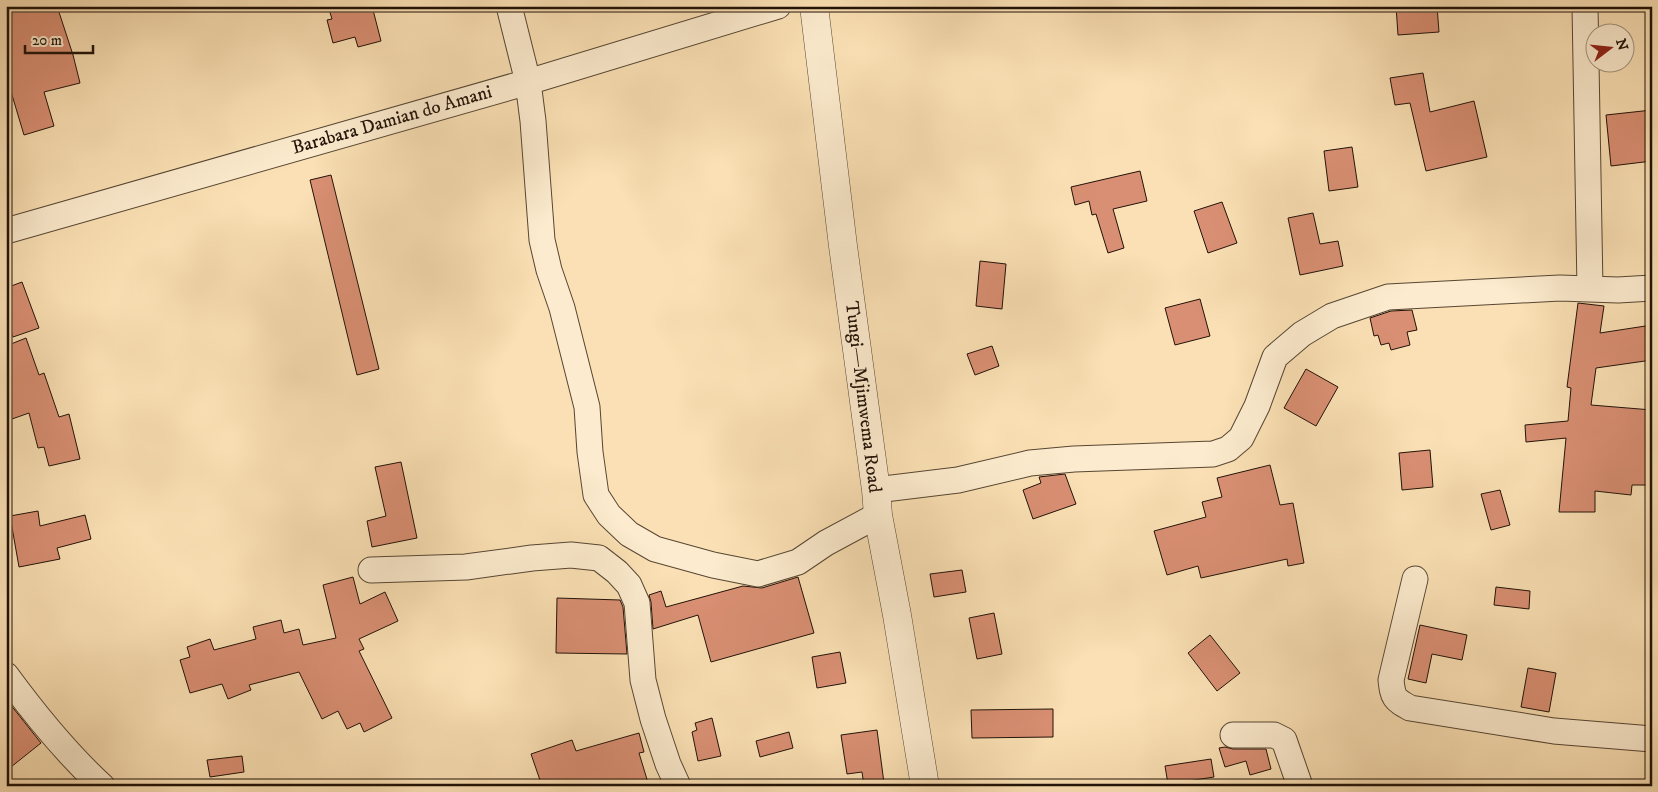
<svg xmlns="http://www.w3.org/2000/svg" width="1658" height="792" font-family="'IM FELL DW Pica',serif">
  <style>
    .building { fill: #d98f73; stroke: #211208 }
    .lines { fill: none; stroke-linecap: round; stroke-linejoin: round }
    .minor-casing { stroke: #574633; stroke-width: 27 }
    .tertiary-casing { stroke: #574633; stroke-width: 29 }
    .minor { stroke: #fcebce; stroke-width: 25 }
    .tertiary { stroke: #fcebce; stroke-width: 28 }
    .labels { text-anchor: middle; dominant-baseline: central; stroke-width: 4; stroke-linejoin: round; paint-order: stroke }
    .street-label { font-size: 19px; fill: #211208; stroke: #fcebce }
  </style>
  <rect width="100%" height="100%" fill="#fae0b4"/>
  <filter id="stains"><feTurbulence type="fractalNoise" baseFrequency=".004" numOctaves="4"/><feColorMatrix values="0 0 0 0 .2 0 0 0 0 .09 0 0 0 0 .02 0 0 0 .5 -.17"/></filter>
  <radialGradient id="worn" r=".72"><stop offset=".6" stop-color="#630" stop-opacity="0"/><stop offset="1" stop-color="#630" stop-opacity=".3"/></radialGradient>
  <path class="building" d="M 6,6 L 57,6 L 73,55 L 80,83 L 44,92 L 54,126 L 24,135 L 6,75 Z
    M 328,6 L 372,6 L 381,41 L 358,47 L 355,37 L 333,43 L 327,20 L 332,19 Z
    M 1396,6 L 1437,6 L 1439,32 L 1398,35 Z
    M 1423,73 L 1430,112 L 1474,101 L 1487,157 L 1426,171 L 1410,103 L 1395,105 L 1390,78 Z
    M 1652,110 L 1652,161 L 1611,166 L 1606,115 Z
    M 1352,147 L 1358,187 L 1329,191 L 1324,151 Z
    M 1140,171 L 1147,201 L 1113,209 L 1124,248 L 1108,253 L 1096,214 L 1092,215 L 1089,201 L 1075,205 L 1071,187 Z
    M 331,175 L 379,369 L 357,375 L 310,180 Z
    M 1222,202 L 1237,243 L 1208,253 L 1194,211 Z
    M 1313,213 L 1320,244 L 1338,241 L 1343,266 L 1300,275 L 1288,218 Z
    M 980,261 L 1006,264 L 1002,309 L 976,306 Z
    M 22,282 L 39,328 L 13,337 L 6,319 L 6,288 Z
    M 1200,299 L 1210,336 L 1175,345 L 1165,308 Z
    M 1578,303 L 1604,306 L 1600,333 L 1652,325 L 1652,360 L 1596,368 L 1591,405 L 1652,410 L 1652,485 L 1632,485 L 1631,495 L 1595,491 L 1595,512 L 1559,512 L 1566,438 L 1526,442 L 1525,425 L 1568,421 L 1571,388 L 1567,387 Z
    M 1412,310 L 1417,330 L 1407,332 L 1410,345 L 1391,350 L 1389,343 L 1381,345 L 1378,335 L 1374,336 L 1370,318 L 1391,311 Z
    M 26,338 L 39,375 L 44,373 L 59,417 L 69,414 L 80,459 L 49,466 L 44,447 L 38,448 L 29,413 L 12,419 L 6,404 L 6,346 Z
    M 992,346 L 999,366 L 975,375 L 967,354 Z
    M 1306,369 L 1338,387 L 1316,426 L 1284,408 Z
    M 1430,450 L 1433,487 L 1402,490 L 1399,453 Z
    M 401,462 L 417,538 L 372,547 L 367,521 L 386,516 L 375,467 Z
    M 1270,465 L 1280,505 L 1293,503 L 1304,563 L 1288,566 L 1287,559 L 1201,578 L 1198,566 L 1167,575 L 1154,531 L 1206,517 L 1202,502 L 1222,497 L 1217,478 Z
    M 1065,474 L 1076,504 L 1033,519 L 1023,490 L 1041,483 L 1039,477 Z
    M 1500,490 L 1510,525 L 1491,530 L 1481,494 Z
    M 38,511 L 40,526 L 85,515 L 91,539 L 57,548 L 60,559 L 19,567 L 10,516 Z
    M 962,570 L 966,592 L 934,597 L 930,574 Z
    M 353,577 L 360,604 L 385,592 L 398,621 L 359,639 L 364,649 L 359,651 L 392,718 L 364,732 L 360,723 L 347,729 L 338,711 L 322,719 L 299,672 L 249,685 L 251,690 L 228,699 L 222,684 L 190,693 L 180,660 L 190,657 L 187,647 L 210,639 L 214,650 L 256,639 L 253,627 L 281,620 L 284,633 L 299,629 L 303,645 L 336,638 L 323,585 Z
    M 798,577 L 814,633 L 711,662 L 698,615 L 653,629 L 651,602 L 649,595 L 661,591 L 666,607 L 743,586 L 762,588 Z
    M 1496,587 L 1530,591 L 1529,609 L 1494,605 Z
    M 557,598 L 620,600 L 623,607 L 627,654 L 556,653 Z
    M 994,613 L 1002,654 L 977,659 L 969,618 Z
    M 1420,625 L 1467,635 L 1462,660 L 1432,654 L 1426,683 L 1408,679 Z
    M 1210,635 L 1240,673 L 1217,691 L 1188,653 Z
    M 840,652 L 846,683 L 817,688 L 812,657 Z
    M 1528,668 L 1556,673 L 1549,712 L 1521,707 Z
    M 6,699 L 41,743 L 6,771 Z
    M 1053,709 L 1053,737 L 972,738 L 971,710 Z
    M 712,718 L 721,756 L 698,761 L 692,732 L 697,730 L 695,723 Z
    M 877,730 L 884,783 L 864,786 L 862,772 L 847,774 L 841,735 Z
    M 789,732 L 793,748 L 760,757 L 756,741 Z
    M 639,733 L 644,752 L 639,753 L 649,786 L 542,786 L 531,754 L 572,740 L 576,751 Z
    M 1225,747 L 1233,749 L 1266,749 L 1271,769 L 1250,775 L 1246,761 L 1225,767 L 1219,748 Z
    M 242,756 L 244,772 L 210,777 L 207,760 Z
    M 1211,759 L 1214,777 L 1168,784 L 1165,766 Z"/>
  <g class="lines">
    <defs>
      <path id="minor" d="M 509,6 L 528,82 L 533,121 L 542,240 L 549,270 L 562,308 L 587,407 L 590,452 L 596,495 L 609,515 L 629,534 L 655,549 L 713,565 L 758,574 L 798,562 L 826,543 L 878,515
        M 1585,6 L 1590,289
        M 6,231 L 528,82 L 778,6
        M 876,490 L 958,480 L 1030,463 L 1074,459 L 1213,454 L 1228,449 L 1241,438 L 1257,406 L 1275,357 L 1302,334 L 1332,316 L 1388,297 L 1560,288 L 1618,290 L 1652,288
        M 371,570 L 466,567 L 532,558 L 571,555 L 599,558 L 617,572 L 629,585 L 637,603 L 643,680 L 653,719 L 668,764 L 678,786
        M 1415,579 L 1391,680 C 1393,698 1394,699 1410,708 L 1554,731 L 1652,739
        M 6,675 C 36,716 65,752 102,786
        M 1233,735 L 1274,735 L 1284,740 L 1300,786"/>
      <path id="tertiary" d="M 814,6 L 843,246 L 876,490 L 878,515 L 897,615 L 925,786"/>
    </defs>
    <use href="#minor" class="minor-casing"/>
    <use href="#tertiary" class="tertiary-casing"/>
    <use href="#minor" class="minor"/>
    <use href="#tertiary" class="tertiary"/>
  </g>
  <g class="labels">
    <g class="street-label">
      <text transform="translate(392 120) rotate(-16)">Barabara Damian do Amani</text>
      <text transform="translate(863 397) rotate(83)">Tungi—Mjimwema Road</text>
    </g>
  </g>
  <rect width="1658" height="792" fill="none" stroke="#fae0b4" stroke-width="25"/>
  <rect x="8" y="8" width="1643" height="777" fill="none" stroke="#211208" stroke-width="2.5"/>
  <rect x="12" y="12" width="1633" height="767" fill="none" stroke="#211208"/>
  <g transform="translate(1610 48) rotate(74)"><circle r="24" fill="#fcebce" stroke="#a4947f"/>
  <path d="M0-4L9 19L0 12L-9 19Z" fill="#8f2418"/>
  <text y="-8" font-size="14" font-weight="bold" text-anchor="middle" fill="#211208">N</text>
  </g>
  <path d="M25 45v8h68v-8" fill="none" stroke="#211208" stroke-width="2.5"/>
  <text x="32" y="45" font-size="15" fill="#211208" stroke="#fcebce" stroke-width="4" paint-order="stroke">20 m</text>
  <rect width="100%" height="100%" filter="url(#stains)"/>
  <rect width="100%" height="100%" fill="url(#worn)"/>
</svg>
